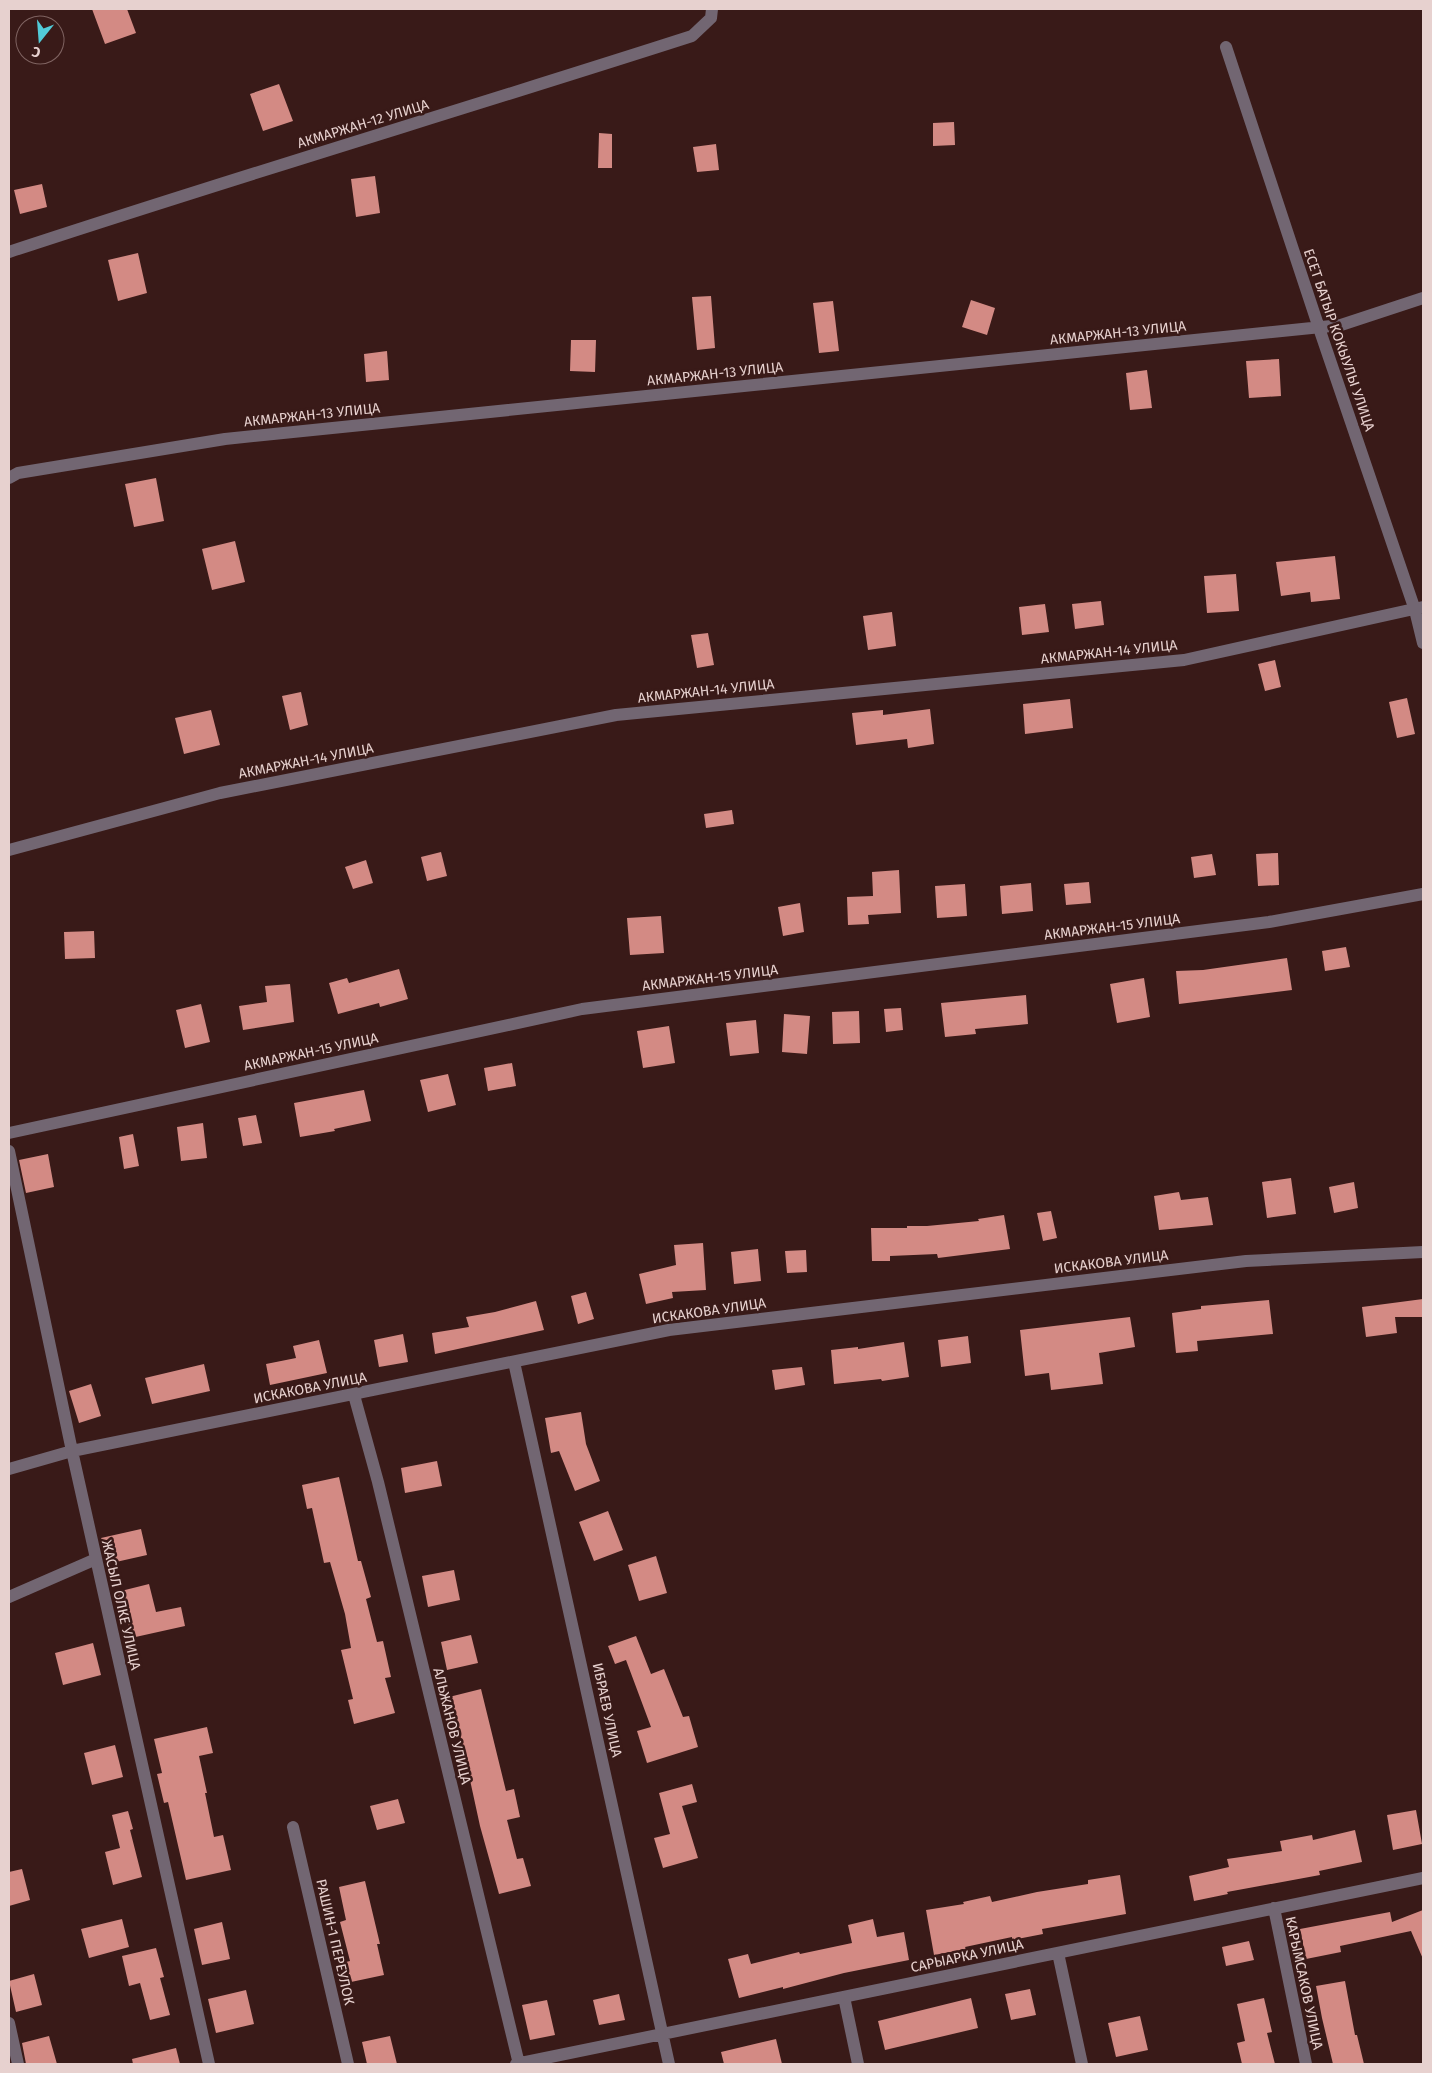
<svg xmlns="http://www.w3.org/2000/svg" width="1432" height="2073" font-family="'Fira Sans',sans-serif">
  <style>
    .building { fill: #d38a84 }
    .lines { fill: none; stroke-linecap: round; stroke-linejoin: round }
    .minor { stroke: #726672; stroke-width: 12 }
    .labels { text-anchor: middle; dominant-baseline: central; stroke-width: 5; stroke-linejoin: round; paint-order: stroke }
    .street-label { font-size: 14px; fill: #e7d1cf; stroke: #391a18 }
  </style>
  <rect width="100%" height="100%" fill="#391a18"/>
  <path class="building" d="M 92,9 L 127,9 L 136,33 L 105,44 Z
    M 279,84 L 293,121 L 263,131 L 250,94 Z
    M 954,122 L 955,145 L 933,146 L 933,123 Z
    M 599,133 L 612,134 L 612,168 L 598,168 Z
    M 716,144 L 719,170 L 697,172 L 693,147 Z
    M 375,176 L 380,213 L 356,217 L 351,179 Z
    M 42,184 L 47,207 L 20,214 L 14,190 Z
    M 138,253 L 147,293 L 118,301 L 108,260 Z
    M 711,296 L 715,348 L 697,350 L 692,297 Z
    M 971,300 L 995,308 L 987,335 L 962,327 Z
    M 833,301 L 839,351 L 819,353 L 813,303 Z
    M 571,340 L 596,340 L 595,372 L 570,371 Z
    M 387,351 L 389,380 L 366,382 L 364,354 Z
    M 1279,359 L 1281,396 L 1249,398 L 1246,361 Z
    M 1147,370 L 1152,408 L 1130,410 L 1126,373 Z
    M 156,478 L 164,521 L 134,527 L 125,484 Z
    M 235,541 L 245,582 L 212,590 L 202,549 Z
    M 1335,556 L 1340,599 L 1311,602 L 1310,592 L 1281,596 L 1276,562 Z
    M 1236,574 L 1239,611 L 1207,613 L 1204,576 Z
    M 1101,601 L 1104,625 L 1075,629 L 1072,604 Z
    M 1045,604 L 1049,632 L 1022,635 L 1019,607 Z
    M 892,612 L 896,646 L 868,650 L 863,616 Z
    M 708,633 L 714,665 L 697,668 L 691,635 Z
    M 1275,660 L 1281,687 L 1265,691 L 1258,664 Z
    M 301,692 L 308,725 L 290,730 L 282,696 Z
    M 1407,698 L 1415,734 L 1397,738 L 1389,702 Z
    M 1070,699 L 1073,728 L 1025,734 L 1023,704 Z
    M 930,709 L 934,744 L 908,748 L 907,739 L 856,745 L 852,713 L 883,710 L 883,715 Z
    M 211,710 L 220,745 L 184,754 L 175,718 Z
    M 732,810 L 734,824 L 706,828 L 704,814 Z
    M 441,852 L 447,876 L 427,881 L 421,857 Z
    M 1278,853 L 1279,885 L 1258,886 L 1256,854 Z
    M 1212,854 L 1216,875 L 1194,878 L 1191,857 Z
    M 366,860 L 373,883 L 353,889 L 345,867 Z
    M 899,870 L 901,913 L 868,915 L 869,924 L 848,925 L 847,897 L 873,896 L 872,872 Z
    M 1089,882 L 1091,903 L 1066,905 L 1064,884 Z
    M 1031,883 L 1033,911 L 1002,914 L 1000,886 Z
    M 965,884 L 967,916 L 937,918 L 935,886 Z
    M 800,903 L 804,932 L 783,936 L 778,907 Z
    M 661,916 L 664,953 L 630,955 L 627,918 Z
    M 94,931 L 95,958 L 65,959 L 64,932 Z
    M 1346,947 L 1350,967 L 1325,971 L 1322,951 Z
    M 1287,958 L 1292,990 L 1179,1004 L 1176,971 L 1203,970 Z
    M 399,969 L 408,999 L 380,1007 L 379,1003 L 338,1014 L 329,983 L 347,978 L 349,983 Z
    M 1144,978 L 1150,1017 L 1117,1023 L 1110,984 Z
    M 290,984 L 294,1022 L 243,1030 L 239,1006 L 267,1002 L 265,986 Z
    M 1026,995 L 1028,1024 L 975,1029 L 976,1034 L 945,1037 L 941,1003 Z
    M 201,1004 L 210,1042 L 185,1048 L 176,1010 Z
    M 901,1008 L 903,1030 L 886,1032 L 884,1009 Z
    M 859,1011 L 860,1043 L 833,1044 L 832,1012 Z
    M 784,1014 L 810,1016 L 807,1054 L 782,1052 Z
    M 756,1020 L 759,1053 L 730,1056 L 726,1023 Z
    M 669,1026 L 675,1063 L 643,1068 L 637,1031 Z
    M 512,1063 L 516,1086 L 488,1091 L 484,1068 Z
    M 448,1074 L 456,1105 L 428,1112 L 420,1080 Z
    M 364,1090 L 371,1121 L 334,1129 L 335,1131 L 300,1137 L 294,1103 Z
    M 256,1115 L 262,1143 L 243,1146 L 238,1118 Z
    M 203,1123 L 207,1158 L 181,1161 L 177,1127 Z
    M 133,1134 L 139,1166 L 124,1169 L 119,1137 Z
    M 48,1154 L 54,1187 L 26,1193 L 19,1160 Z
    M 1291,1178 L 1296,1214 L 1267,1218 L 1262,1182 Z
    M 1354,1182 L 1358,1208 L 1334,1213 L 1329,1187 Z
    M 1179,1192 L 1181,1200 L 1208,1197 L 1213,1225 L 1159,1230 L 1154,1196 Z
    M 1051,1211 L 1057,1238 L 1043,1241 L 1037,1213 Z
    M 1004,1215 L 1010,1249 L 938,1258 L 937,1254 L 890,1256 L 890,1261 L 872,1261 L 871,1228 L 907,1228 L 907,1226 L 927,1226 L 979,1221 L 978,1219 Z
    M 703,1243 L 706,1290 L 672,1292 L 673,1298 L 646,1304 L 639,1274 L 676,1265 L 674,1245 Z
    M 758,1249 L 761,1281 L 734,1284 L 731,1252 Z
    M 806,1250 L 807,1272 L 787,1273 L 785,1251 Z
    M 586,1292 L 594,1319 L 578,1324 L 571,1296 Z
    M 1423,1299 L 1423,1317 L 1395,1317 L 1397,1333 L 1366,1337 L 1362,1307 Z
    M 1269,1300 L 1273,1334 L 1197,1341 L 1198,1351 L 1176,1353 L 1172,1313 L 1201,1309 L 1201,1306 Z
    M 536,1301 L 544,1330 L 435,1354 L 432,1333 L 469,1327 L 466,1317 L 495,1312 Z
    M 1130,1317 L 1135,1347 L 1099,1353 L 1103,1384 L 1051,1390 L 1049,1373 L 1025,1376 L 1020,1330 Z
    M 403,1334 L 408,1362 L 379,1367 L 374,1340 Z
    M 968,1336 L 971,1363 L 941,1367 L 938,1340 Z
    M 319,1340 L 327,1373 L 270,1385 L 266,1364 L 296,1358 L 293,1346 Z
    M 904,1342 L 909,1377 L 882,1381 L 881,1379 L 834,1384 L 831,1350 L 858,1347 L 858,1349 Z
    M 204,1364 L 210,1391 L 152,1404 L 145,1378 Z
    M 802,1367 L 805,1385 L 775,1390 L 772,1370 Z
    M 91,1384 L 101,1416 L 79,1423 L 69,1391 Z
    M 581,1412 L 586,1444 L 600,1481 L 575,1491 L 559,1451 L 551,1453 L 545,1418 Z
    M 437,1461 L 442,1486 L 405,1493 L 401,1468 Z
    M 339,1477 L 358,1561 L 361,1561 L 371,1597 L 366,1599 L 377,1642 L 383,1641 L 391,1677 L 385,1678 L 395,1713 L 354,1724 L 348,1700 L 353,1699 L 341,1650 L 351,1648 L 345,1614 L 330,1562 L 324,1563 L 312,1508 L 307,1509 L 302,1485 Z
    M 608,1511 L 623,1550 L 594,1561 L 579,1522 Z
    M 141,1529 L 147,1555 L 107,1564 L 101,1538 Z
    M 656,1556 L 667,1593 L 639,1601 L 628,1565 Z
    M 454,1570 L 460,1600 L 428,1607 L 422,1576 Z
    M 149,1584 L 156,1612 L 181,1607 L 185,1626 L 131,1638 L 126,1613 L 122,1614 L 117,1592 Z
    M 471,1635 L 478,1663 L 447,1670 L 441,1642 Z
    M 636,1636 L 651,1674 L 664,1669 L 683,1717 L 689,1716 L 698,1747 L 647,1763 L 637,1731 L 651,1727 L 626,1660 L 615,1664 L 608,1646 Z
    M 93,1643 L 101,1675 L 63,1685 L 55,1653 Z
    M 481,1689 L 506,1791 L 514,1789 L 520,1817 L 507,1820 L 517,1859 L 523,1858 L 531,1886 L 499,1894 L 480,1826 L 460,1734 L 458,1735 L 449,1697 Z
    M 207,1727 L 213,1753 L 199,1756 L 207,1793 L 205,1793 L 214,1837 L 223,1835 L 231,1870 L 186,1880 L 168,1802 L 164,1803 L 157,1774 L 162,1773 L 154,1739 Z
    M 115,1745 L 123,1777 L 92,1785 L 84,1753 Z
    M 692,1784 L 697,1802 L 682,1806 L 698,1858 L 663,1868 L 654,1838 L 670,1834 L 659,1793 Z
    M 398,1799 L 405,1823 L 377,1830 L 370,1806 Z
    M 1416,1810 L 1422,1844 L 1393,1850 L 1387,1815 Z
    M 128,1811 L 133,1829 L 130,1830 L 142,1877 L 113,1885 L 105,1852 L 120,1848 L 112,1815 Z
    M 1355,1830 L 1362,1862 L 1319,1871 L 1320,1875 L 1227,1892 L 1228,1894 L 1194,1901 L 1189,1876 L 1229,1867 L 1227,1859 L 1282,1851 L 1280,1841 L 1312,1835 L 1313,1840 Z
    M 22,1869 L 30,1900 L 9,1906 L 9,1872 Z
    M 1120,1875 L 1126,1914 L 1042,1929 L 1043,1934 L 1012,1940 L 1012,1937 L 965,1947 L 966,1949 L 934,1955 L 926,1910 L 964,1904 L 963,1902 L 990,1896 L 992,1902 L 1037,1892 L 1088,1884 L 1088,1880 Z
    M 365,1881 L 380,1944 L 377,1944 L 384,1975 L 351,1982 L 346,1962 L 350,1961 L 340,1922 L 346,1920 L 339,1887 Z
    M 1423,1910 L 1423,1959 L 1411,1931 L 1340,1946 L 1341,1952 L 1306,1959 L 1300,1929 L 1390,1912 L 1392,1922 Z
    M 122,1919 L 129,1947 L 89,1958 L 81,1929 Z
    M 873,1919 L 877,1937 L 904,1932 L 909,1960 L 844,1973 L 783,1989 L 783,1987 L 739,1998 L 728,1959 L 748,1954 L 751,1964 L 799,1952 L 800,1954 L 852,1943 L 848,1925 Z
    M 222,1922 L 230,1959 L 202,1965 L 194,1929 Z
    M 1249,1941 L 1254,1960 L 1226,1966 L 1222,1947 Z
    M 156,1948 L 164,1977 L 160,1978 L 170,2015 L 150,2020 L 140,1983 L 129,1986 L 122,1956 Z
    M 34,1974 L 42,2005 L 16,2012 L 9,1981 Z
    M 1345,1981 L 1355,2035 L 1357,2035 L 1364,2064 L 1333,2064 L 1322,2018 L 1316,1986 Z
    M 1030,1989 L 1036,2015 L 1011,2020 L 1005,1994 Z
    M 246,1990 L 254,2024 L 216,2033 L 208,1999 Z
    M 619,1994 L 625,2020 L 599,2025 L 593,2000 Z
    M 971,1998 L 978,2028 L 885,2050 L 878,2021 Z
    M 1264,1998 L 1272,2032 L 1267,2033 L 1275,2064 L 1242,2064 L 1237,2043 L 1245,2041 L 1237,2004 Z
    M 547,2000 L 555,2035 L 530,2040 L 522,2005 Z
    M 1140,2016 L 1148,2050 L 1116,2057 L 1108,2023 Z
    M 49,2036 L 57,2064 L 26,2064 L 22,2043 Z
    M 390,2036 L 397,2064 L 367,2064 L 362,2042 Z
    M 776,2039 L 782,2064 L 724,2064 L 721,2052 Z
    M 176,2048 L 180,2064 L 133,2064 L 132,2059 Z"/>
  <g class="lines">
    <path class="minor" d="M 1226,47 L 1319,328 L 1415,610 L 1423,643
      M 9,252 C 236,177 465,109 692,36 L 711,18 L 712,9
      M 9,478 L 18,473 L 225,439 L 1341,325 L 1423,298
      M 9,850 L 220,793 L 616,715 L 1184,660 L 1423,607
      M 9,1133 L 582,1009 L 1269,922 L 1423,894
      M 9,1151 L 72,1451 L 209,2064
      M 514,1362 L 669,2064
      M 354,1395 L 378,1482 L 519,2064
      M 9,1469 L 72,1451 L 669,1330 L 1246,1261 L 1423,1252
      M 9,1597 L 96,1559
      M 293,1827 L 348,2064
      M 1274,1908 L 1306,2064
      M 1058,1953 L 1082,2064
      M 844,1997 L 858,2064
      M 9,2023 L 18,2064
      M 516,2064 L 1423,1878"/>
  </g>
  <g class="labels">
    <g class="street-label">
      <text transform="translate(363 124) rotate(-17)">АКМАРЖАН-12 УЛИЦА</text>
      <text transform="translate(1118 333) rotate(-6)">АКМАРЖАН-13 УЛИЦА</text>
      <text transform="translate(1339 340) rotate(71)">ЕСЕТ БАТЫР КОКЫУЛЫ УЛИЦА</text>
      <text transform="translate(715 374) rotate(-6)">АКМАРЖАН-13 УЛИЦА</text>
      <text transform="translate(312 415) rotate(-6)">АКМАРЖАН-13 УЛИЦА</text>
      <text transform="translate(1109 652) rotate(-6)">АКМАРЖАН-14 УЛИЦА</text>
      <text transform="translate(706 691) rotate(-6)">АКМАРЖАН-14 УЛИЦА</text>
      <text transform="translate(306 761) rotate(-11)">АКМАРЖАН-14 УЛИЦА</text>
      <text transform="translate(1112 927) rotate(-7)">АКМАРЖАН-15 УЛИЦА</text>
      <text transform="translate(710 978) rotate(-7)">АКМАРЖАН-15 УЛИЦА</text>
      <text transform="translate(311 1052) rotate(-12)">АКМАРЖАН-15 УЛИЦА</text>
      <text transform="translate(1111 1262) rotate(-7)">ИСКАКОВА УЛИЦА</text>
      <text transform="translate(709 1311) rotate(-8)">ИСКАКОВА УЛИЦА</text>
      <text transform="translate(310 1388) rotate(-11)">ИСКАКОВА УЛИЦА</text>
      <text transform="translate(121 1605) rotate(77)">ЖАСЫЛ ОЛКЕ УЛИЦА</text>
      <text transform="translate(607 1710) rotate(78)">ИБРАЕВ УЛИЦА</text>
      <text transform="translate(452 1726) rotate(76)">АЛЬЖАНОВ УЛИЦА</text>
      <text transform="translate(335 1942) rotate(77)">РАШИН-1 ПЕРЕУЛОК</text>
      <text transform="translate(967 1956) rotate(-12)">САРЫАРКА УЛИЦА</text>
      <text transform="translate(1304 1983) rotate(78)">КАРЫМСАКОВ УЛИЦА</text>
    </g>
  </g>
  <rect width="1432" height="2073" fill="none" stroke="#e7d1cf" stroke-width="20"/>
  <g transform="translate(40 40) rotate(197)"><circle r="24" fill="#391a18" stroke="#7f6361"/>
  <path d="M0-4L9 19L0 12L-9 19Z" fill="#52cbd8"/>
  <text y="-8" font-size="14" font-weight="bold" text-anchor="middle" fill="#e7d1cf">С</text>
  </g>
</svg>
